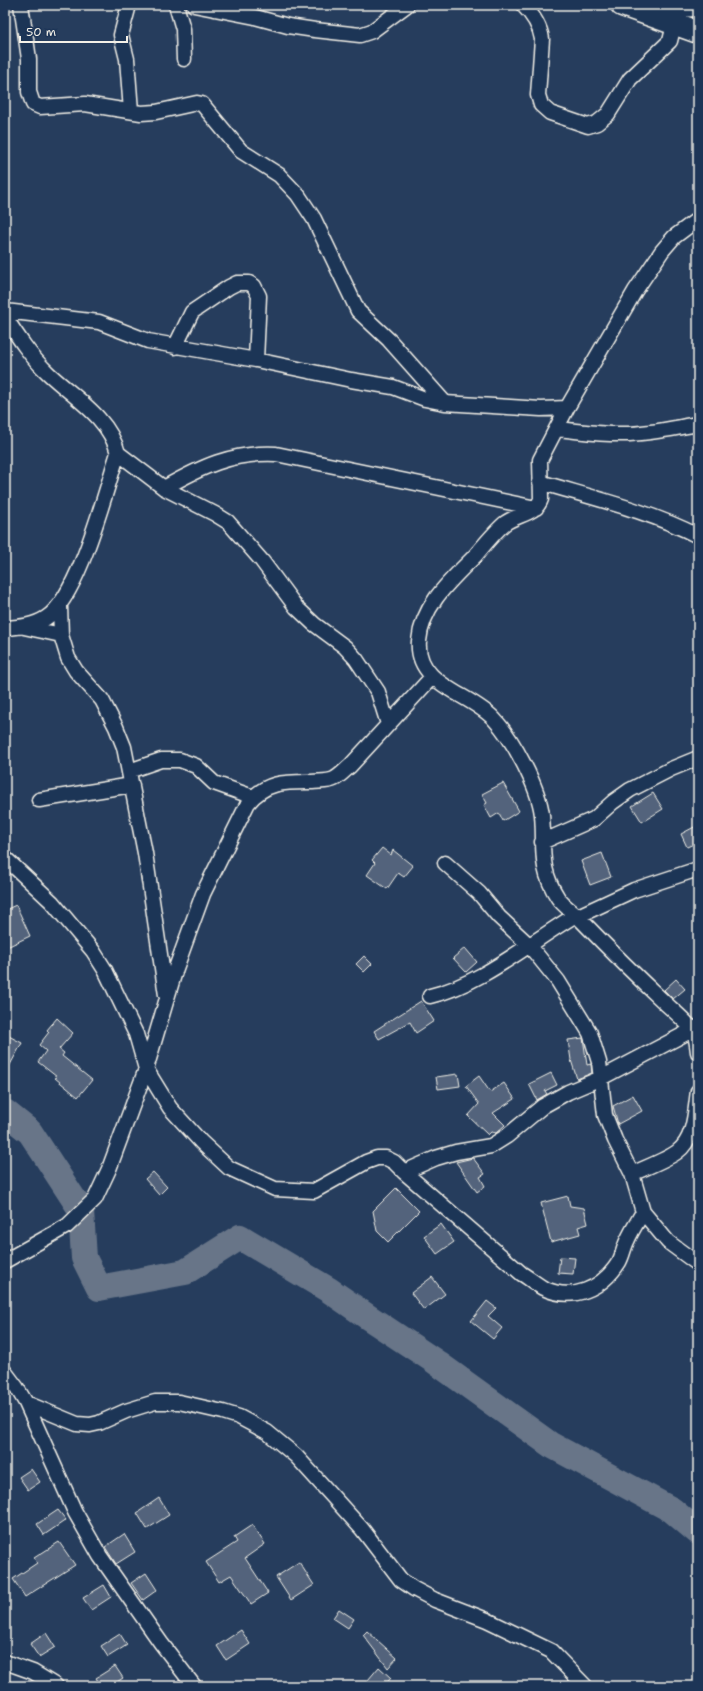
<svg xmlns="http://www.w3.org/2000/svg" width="703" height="1691" font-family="'Shantell Sans',sans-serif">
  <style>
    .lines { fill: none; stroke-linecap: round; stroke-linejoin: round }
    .river { stroke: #677588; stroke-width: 26 }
    .building { fill: #52647b; stroke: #f4f1e8 }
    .minor-casing { stroke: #f4f1e8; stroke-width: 17 }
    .trunk-casing { stroke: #f4f1e8; stroke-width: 25 }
    .minor { stroke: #1d3557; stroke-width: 14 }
    .trunk { stroke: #1d3557; stroke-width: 22 }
  </style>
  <rect width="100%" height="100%" fill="#263d5d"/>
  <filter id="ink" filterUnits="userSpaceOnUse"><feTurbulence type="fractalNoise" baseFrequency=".025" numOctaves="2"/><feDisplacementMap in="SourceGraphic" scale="8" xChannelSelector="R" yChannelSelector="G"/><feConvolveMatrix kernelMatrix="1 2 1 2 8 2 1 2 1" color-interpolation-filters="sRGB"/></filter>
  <g filter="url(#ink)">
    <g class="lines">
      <path class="river" d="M 5,1112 L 30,1132 L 81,1210 L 84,1258 L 99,1288 L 185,1272 L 240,1237 L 329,1290 L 368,1317 L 433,1360 L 551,1445 L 672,1510 L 698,1532"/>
    </g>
    <path class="building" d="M 503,783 L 519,811 L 503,821 L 499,813 L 491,818 L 484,805 L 487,803 L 482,794 Z
      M 653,793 L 663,809 L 642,822 L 632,806 Z
      M 698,825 L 698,842 L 687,847 L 681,834 Z
      M 382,848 L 391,855 L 393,850 L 413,866 L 404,877 L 398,873 L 387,889 L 367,875 L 375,863 L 372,860 Z
      M 602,853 L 611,877 L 590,885 L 581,861 Z
      M 16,905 L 30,936 L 5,948 L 5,910 Z
      M 465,948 L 477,962 L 466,972 L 453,958 Z
      M 364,956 L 372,964 L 364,972 L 356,964 Z
      M 676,979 L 685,989 L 673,999 L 664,990 Z
      M 421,1001 L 434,1021 L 416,1033 L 410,1022 L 379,1039 L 374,1031 Z
      M 57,1018 L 73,1033 L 59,1049 L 64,1053 L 62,1056 L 92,1080 L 78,1097 L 55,1078 L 57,1077 L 38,1062 L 46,1051 L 39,1045 L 49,1032 L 47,1030 Z
      M 5,1034 L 22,1043 L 5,1074 Z
      M 583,1038 L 587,1065 L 591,1064 L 592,1073 L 577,1079 L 571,1060 L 568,1040 Z
      M 551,1073 L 557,1085 L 545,1091 L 547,1094 L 537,1100 L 529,1084 Z
      M 458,1074 L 460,1086 L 438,1089 L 436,1077 Z
      M 479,1076 L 490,1092 L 504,1083 L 515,1099 L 493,1113 L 505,1125 L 496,1133 L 491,1132 L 488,1135 L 468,1116 L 479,1104 L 466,1086 Z
      M 633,1095 L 642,1111 L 618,1124 L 613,1106 Z
      M 473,1158 L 485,1174 L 480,1177 L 485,1186 L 477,1192 L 456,1162 Z
      M 153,1172 L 167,1187 L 159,1195 L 145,1179 Z
      M 396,1188 L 419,1211 L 388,1242 L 377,1231 L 373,1211 Z
      M 568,1196 L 570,1206 L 584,1208 L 588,1224 L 578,1227 L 580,1234 L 551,1242 L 541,1203 Z
      M 441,1224 L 454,1242 L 437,1254 L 424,1236 Z
      M 560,1257 L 575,1258 L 573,1274 L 558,1273 Z
      M 432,1277 L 445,1294 L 424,1310 L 411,1293 Z
      M 487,1301 L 496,1308 L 488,1316 L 502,1328 L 493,1339 L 471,1321 Z
      M 31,1469 L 40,1482 L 28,1490 L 19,1477 Z
      M 159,1498 L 169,1515 L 147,1529 L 137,1513 Z
      M 58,1510 L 66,1520 L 44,1535 L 37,1524 Z
      M 252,1525 L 265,1544 L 245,1558 L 268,1593 L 251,1604 L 231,1575 L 219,1582 L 206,1562 L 237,1542 L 234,1537 Z
      M 124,1534 L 135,1552 L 116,1564 L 105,1547 Z
      M 59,1542 L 75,1565 L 25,1597 L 13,1579 L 37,1563 L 34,1558 Z
      M 299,1562 L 314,1585 L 291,1600 L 276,1577 Z
      M 146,1573 L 157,1590 L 143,1600 L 131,1583 Z
      M 104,1585 L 111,1597 L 91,1610 L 83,1598 Z
      M 339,1609 L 354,1619 L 348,1628 L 333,1618 Z
      M 241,1630 L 250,1644 L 226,1660 L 217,1646 Z
      M 367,1631 L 397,1658 L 388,1668 L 363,1635 Z
      M 46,1633 L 55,1647 L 39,1657 L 30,1644 Z
      M 120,1634 L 127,1645 L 108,1657 L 101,1646 Z
      M 115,1666 L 123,1678 L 111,1686 L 101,1686 L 96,1678 Z
      M 379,1667 L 391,1678 L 384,1686 L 376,1686 L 368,1680 Z"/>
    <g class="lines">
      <defs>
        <path id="minor" d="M 21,5 L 29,59 L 29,92 L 33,104 L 40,107 L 85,104 L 141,113 L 156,112 L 197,103 L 202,104 L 241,151 L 279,175 L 298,195 L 314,219 L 358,311 L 389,340 L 445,403
          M 129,5 L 121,35 L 127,59 L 131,111
          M 176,5 L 183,29 L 184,59
          M 194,5 L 255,17 L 288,26 L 315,30 L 360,35 L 372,31 L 407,5
          M 523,5 C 532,14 540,26 542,39 L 538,95 L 541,105 L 550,113 L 588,126 L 597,123 L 608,114 L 630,79 L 670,41 L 674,25
          M 651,11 L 698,9
          M 698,219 L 674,237 L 662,251 L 635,291 L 567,408 L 540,460 L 541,499 C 536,515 516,514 504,524 C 494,533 484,545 475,556 C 451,580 422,605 419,641 C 415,685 470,693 494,719 C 513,739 539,788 542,815 C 545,848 538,867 558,898 C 564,907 574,912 581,920 C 608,948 635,975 663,1001 C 670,1008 689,1023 693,1031 C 697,1038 697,1046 698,1052
          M 5,311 L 99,322 L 148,341 L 256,360 L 351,380 L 393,387 L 425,399 L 445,403 L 541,409 L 567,408
          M 5,317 C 18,337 31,357 48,373 C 73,397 109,417 118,453 C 105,492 79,597 46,618 C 34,626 19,627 5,628
          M 175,347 L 192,312 L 229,287 L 237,283 L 249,283 L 254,286 L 259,296 L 256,360
          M 557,429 C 579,431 602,435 625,434 C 649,434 674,428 698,424
          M 118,453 L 164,488 L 215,514 L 228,522 L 262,561 L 296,607 L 314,624 L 345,647 L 356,659 L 378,692 L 388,724
          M 540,482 C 593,498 649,511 698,536
          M 164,488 C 201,467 232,452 276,454 L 536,508
          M 60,606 L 61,635 L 68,658 L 76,671 L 102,700 L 116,727 L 124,747 L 145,853 L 166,995
          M 24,627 L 61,635
          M 129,771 L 161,760 L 180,760 L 196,766 L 214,783 L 253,797
          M 39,800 L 132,785
          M 542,842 L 594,819 L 613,802 L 630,790 L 671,769 L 698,758
          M 5,858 L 52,902 L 93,951 L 105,970 L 136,1034 L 146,1069 L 170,1108 L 201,1142 L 229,1168 L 275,1189 L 314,1191 L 366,1162 L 377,1158 L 386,1158 L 394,1162 L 404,1172 L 522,1274 C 529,1278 536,1284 543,1288 C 573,1302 602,1289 619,1262 C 623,1255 624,1246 628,1239 C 632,1230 638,1221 643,1212
          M 445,863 L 479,893 L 499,917 L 529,945 L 558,981 L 590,1033 L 599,1062 L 605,1115 L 615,1140 L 632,1174 L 643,1212 L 668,1242 L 698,1264
          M 578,916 L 634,890 L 698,869
          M 430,996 C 482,984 530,942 576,915
          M 404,1172 L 436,1158 L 456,1152 L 491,1146 L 507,1136 L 543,1106 L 568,1092 L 601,1078 L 698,1027
          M 632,1174 C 644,1168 666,1160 677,1152 C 695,1139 695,1111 698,1091
          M 5,1261 L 67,1226 L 95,1199 L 109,1169 L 146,1069 L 176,968 L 203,894 L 248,803 C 266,781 286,782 312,782 C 319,781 328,782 334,779 C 340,776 345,770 350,766 L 432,677
          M 5,1372 L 17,1388 L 26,1403 L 75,1512 L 100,1556 L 161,1643 L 194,1686
          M 26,1403 L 77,1424 L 90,1425 L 99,1423 L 126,1411 L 155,1402 L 179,1402 L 223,1412 L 239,1417 L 267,1432 L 296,1456 L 362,1529 L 401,1580 L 414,1589 L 435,1600 L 487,1620 L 551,1651 L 585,1686
          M 5,1662 L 33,1672 L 56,1686"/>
        <path id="trunk" d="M 622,5 L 698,32"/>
      </defs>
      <use href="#minor" class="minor-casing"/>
      <use href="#trunk" class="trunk-casing"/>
      <use href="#minor" class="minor"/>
      <use href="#trunk" class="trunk"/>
    </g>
  </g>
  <rect width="703" height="1691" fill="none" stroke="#1d3557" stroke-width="20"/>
  <rect x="10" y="10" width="683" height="1671" fill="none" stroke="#f4f1e8" stroke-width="1.5" filter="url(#ink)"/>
  <path d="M20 36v6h107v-6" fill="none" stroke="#f4f1e8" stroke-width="2"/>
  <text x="26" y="36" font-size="12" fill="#f4f1e8" stroke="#1d3557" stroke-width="3" paint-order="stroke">50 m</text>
</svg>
